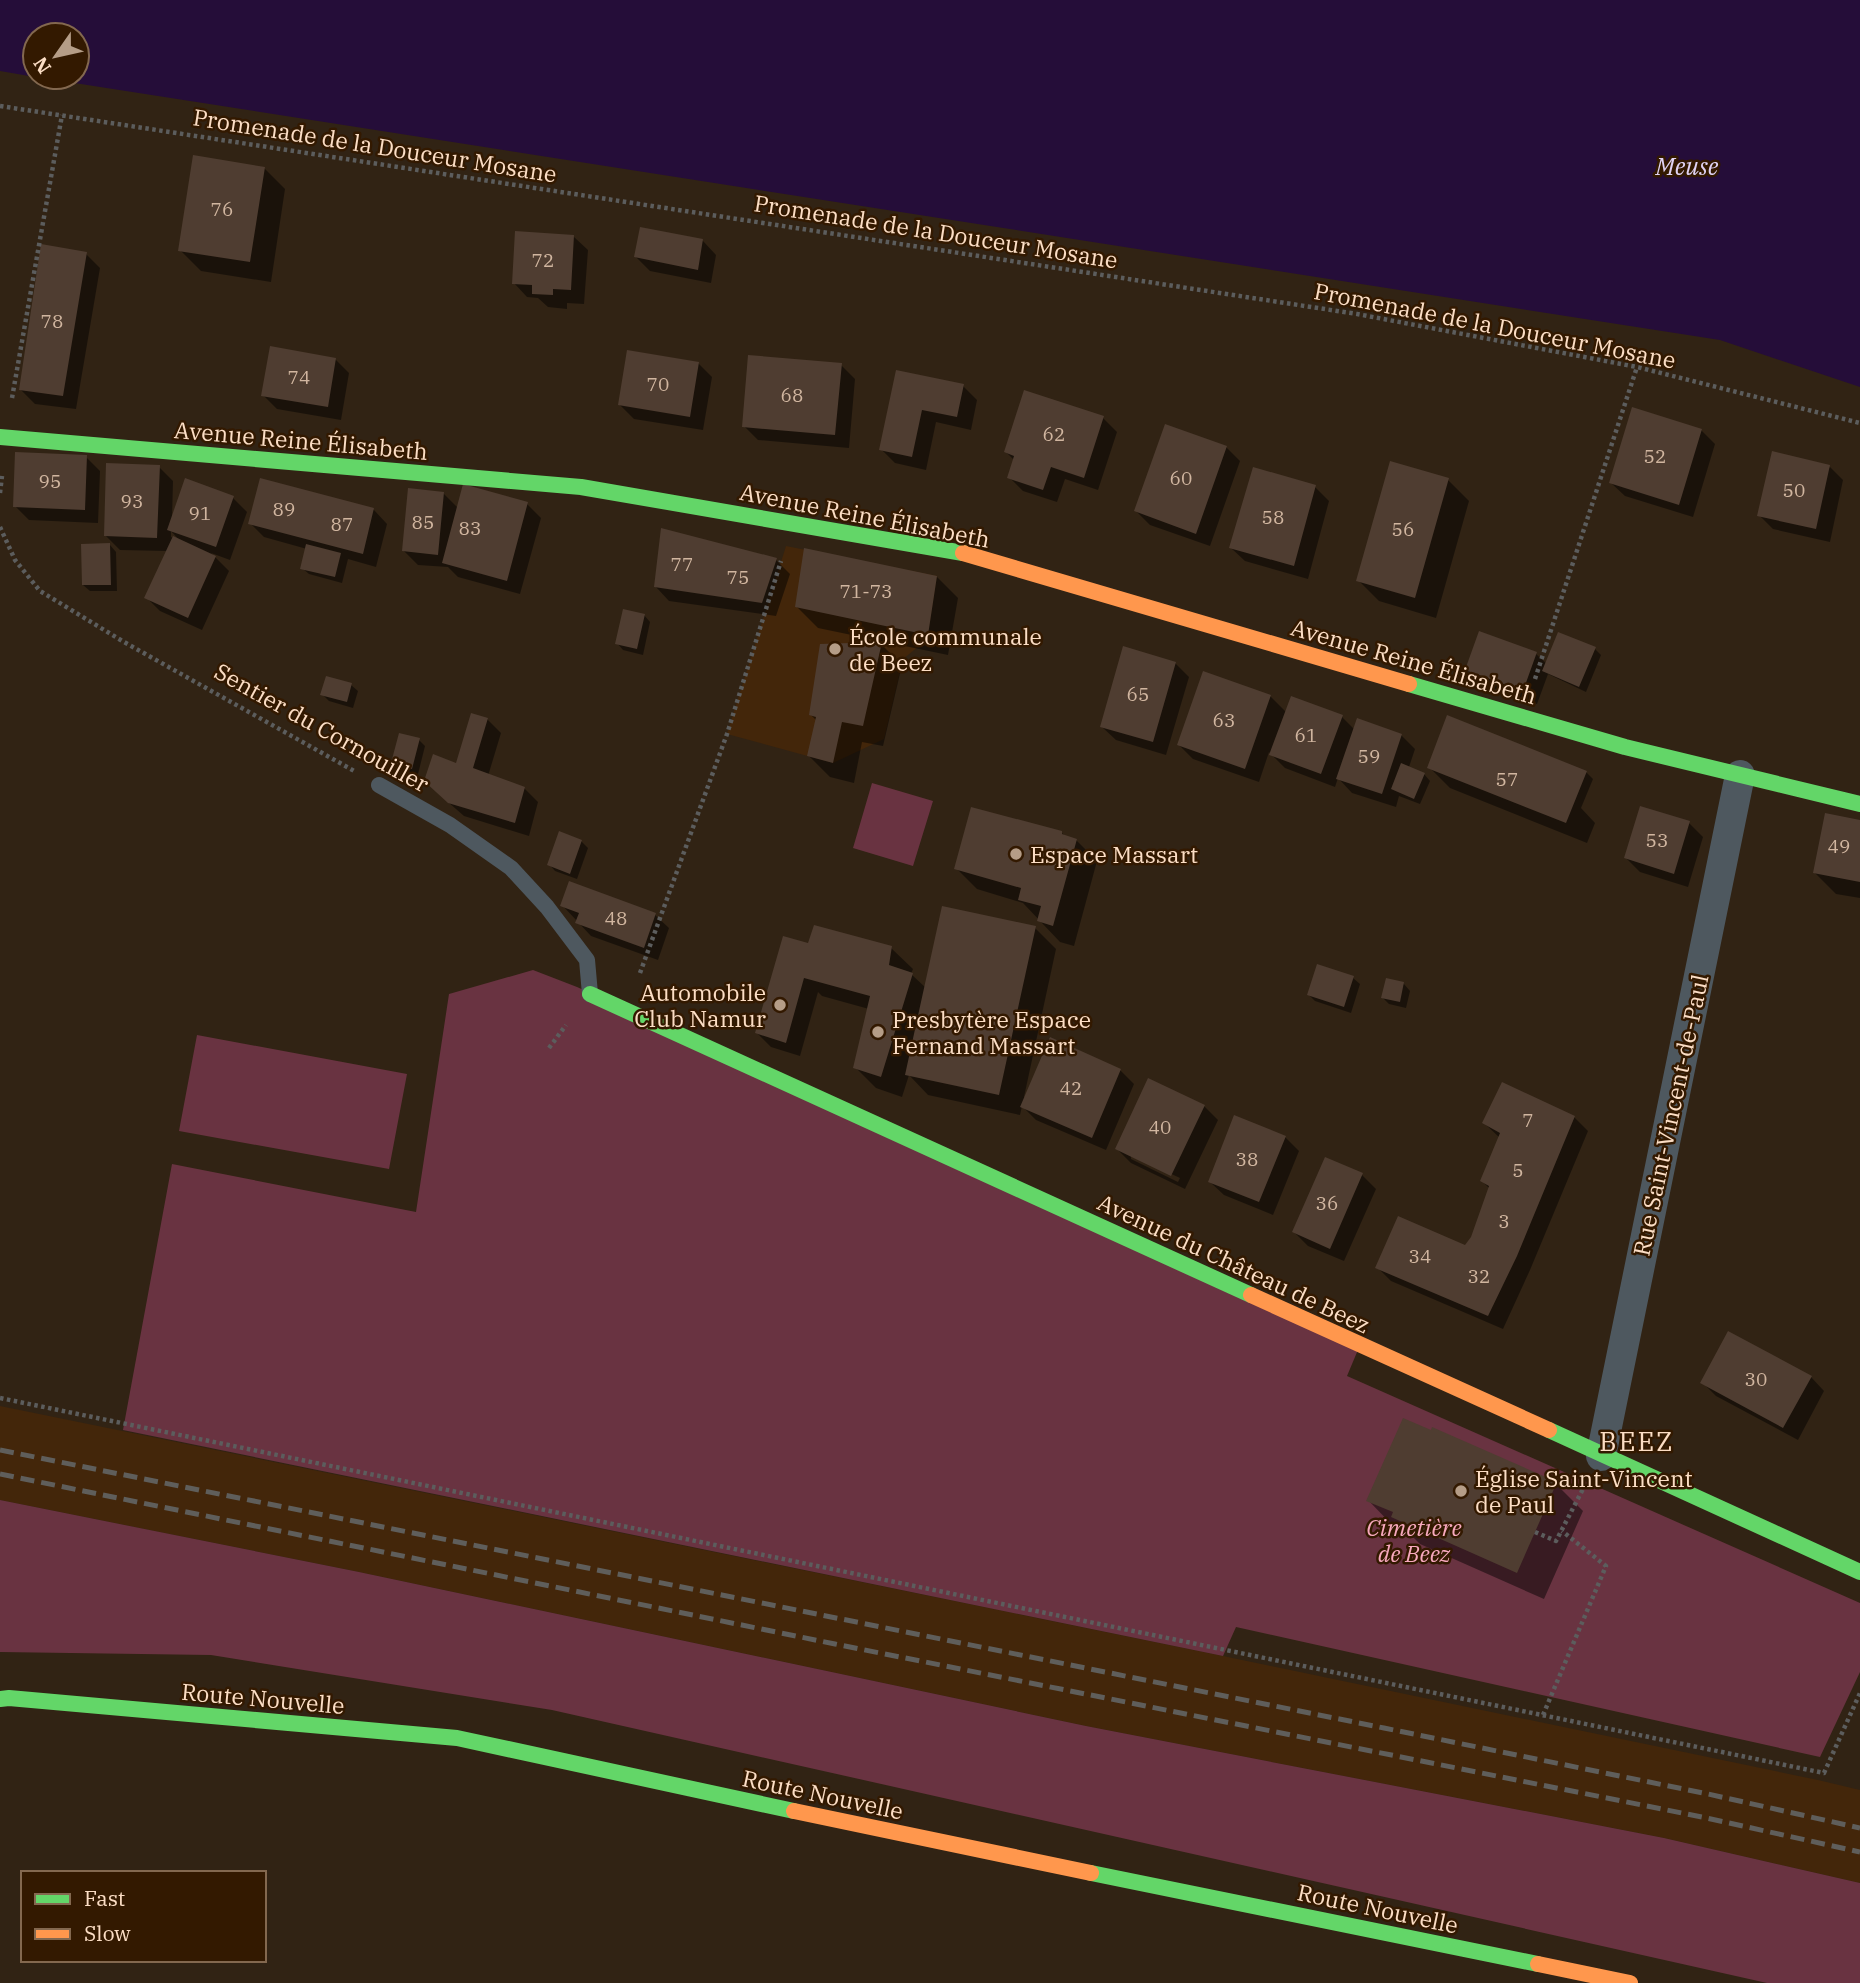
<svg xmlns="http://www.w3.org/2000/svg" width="1860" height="1983" font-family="'IBM Plex Serif',serif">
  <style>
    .built { fill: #43260a }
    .green { fill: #693341 }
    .water { fill: #250d39 }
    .shadow { fill: #0007; fill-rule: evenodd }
    .building { fill: #4f3d31 }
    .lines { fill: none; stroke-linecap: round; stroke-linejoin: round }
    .path { stroke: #5c5d5d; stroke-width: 4.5; stroke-dasharray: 3.5 3.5; stroke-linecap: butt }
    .lane { stroke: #4e585f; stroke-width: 16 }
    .street { stroke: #4e585f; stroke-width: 30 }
    .fast { stroke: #63d668; stroke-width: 16 }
    .slow { stroke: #ff974d; stroke-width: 16 }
    .rail { stroke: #5f5e5b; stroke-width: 5; stroke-dasharray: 14 7; stroke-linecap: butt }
    .poi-dot { fill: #b59d87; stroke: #331900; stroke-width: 2.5 }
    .labels { text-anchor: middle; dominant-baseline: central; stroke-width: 5; stroke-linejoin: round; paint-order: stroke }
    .number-label { font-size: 19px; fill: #d1b6a0 }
    .street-label { font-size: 23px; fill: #fcdec5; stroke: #331900 }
    .poi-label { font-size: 23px; fill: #fcdec5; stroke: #331900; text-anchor: start }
    .park-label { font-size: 23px; font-style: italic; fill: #f8a9be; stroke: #331900 }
    .water-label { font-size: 24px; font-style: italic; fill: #e0d3f5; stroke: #331900 }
    .quarter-label { font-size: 26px; letter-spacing: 2px; fill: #fcdec5; stroke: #331900 }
  </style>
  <rect width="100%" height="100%" fill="#312314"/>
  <path class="built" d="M 786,546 L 937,576 L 928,635 L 929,638 L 903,659 L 884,739 L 833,763 L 727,734 Z
    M 0,1406 L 1223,1656 L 1818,1780 L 1860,1790 L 1860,1883 L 1664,1838 L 1086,1726 L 359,1572 L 0,1500 Z"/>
  <path class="green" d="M 872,783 L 933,801 L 913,866 L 853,848 Z
    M 533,970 L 577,987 L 1360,1345 L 1347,1376 L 1860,1603 L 1860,1672 L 1820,1757 L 1236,1627 L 1223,1656 L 123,1430 L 172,1164 L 416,1212 L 449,994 Z
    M 197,1035 L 407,1074 L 389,1169 L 179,1131 Z
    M 0,1500 L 359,1572 L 1086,1726 L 1664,1838 L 1860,1883 L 1860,1983 L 1767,1983 L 552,1710 L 211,1655 L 0,1652 Z"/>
  <path class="water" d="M 0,0 L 1860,0 L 1860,387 L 1720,340 L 36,77 L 77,77 L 77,35 L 35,35 L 35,77 L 0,71 Z"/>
  <path class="shadow" d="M 264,168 L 285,189 L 271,282 L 201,271 L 180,250 Z
    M 574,237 L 588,250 L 584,304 L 567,303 L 567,309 L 548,307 L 538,298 L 527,297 L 514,283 Z
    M 703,241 L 716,255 L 711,283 L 650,271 L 636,257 Z
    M 86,254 L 100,268 L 76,409 L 35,404 L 21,390 Z
    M 336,360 L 349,373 L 341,420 L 277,409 L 263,395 Z
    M 698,363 L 712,377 L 703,430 L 634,419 L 620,405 Z
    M 841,365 L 855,379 L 849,448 L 758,440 L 744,426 Z
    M 897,372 L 963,386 L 977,400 L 971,430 L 936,422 L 926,470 L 895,463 L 881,449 Z
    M 1103,418 L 1117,432 L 1098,490 L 1065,479 L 1057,502 L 1023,491 L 1009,477 L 1014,460 L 1006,452 Z
    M 1701,430 L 1715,444 L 1693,517 L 1625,496 L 1611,483 Z
    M 1226,447 L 1240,461 L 1210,546 L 1150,525 L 1136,511 Z
    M 86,457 L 100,471 L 98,523 L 29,520 L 15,506 Z
    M 159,467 L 173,481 L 172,519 L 233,498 L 247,512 L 230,560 L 211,553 L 229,571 L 202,630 L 160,611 L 146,597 L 167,551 L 120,550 L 106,536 ZM 171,531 L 180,541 L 171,537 Z
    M 1830,467 L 1843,480 L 1830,542 L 1773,529 L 1759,515 Z
    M 1254,469 L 1315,487 L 1329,501 L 1308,579 L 1245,561 L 1231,548 Z
    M 1448,480 L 1469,501 L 1436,618 L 1379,601 L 1358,580 Z
    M 443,493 L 458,508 L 527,504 L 541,518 L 520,594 L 458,577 L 448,567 L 418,565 L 404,551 Z
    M 374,510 L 387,524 L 376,567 L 348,559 L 342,583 L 309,574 L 302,568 L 307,549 L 264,537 L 250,523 Z
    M 110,545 L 116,552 L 117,591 L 90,591 L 83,585 Z
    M 776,560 L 790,574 L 776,616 L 669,601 L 656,587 Z
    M 937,577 L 958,598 L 948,655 L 818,628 L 797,607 Z
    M 644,615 L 650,622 L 643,655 L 623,650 L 617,643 Z
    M 881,644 L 902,665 L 883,746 L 862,742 L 854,783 L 830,777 L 809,756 L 817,721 L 810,714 Z
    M 1595,649 L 1601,655 L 1586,692 L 1548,674 L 1537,704 L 1481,684 L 1467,670 L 1536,654 L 1547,664 Z
    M 1175,663 L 1189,677 L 1166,755 L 1116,740 L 1102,727 Z
    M 351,685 L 358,691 L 353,708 L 329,701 L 322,694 Z
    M 1270,696 L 1287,713 L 1342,717 L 1355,730 L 1401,735 L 1415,749 L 1409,767 L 1424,774 L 1430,781 L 1420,804 L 1399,796 L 1396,807 L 1352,793 L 1338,778 L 1335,787 L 1285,768 L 1269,752 L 1259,782 L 1193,759 L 1179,745 Z
    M 487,719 L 501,733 L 488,776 L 524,788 L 538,802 L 529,836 L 464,816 L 440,795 Z
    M 419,740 L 425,746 L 418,774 L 400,769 L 393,763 Z
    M 1429,767 L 1586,772 L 1593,779 L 1581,808 L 1595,823 L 1587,843 L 1450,788 Z
    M 1641,808 L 1689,823 L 1703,837 L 1688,887 L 1640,872 L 1626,858 Z
    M 1860,822 L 1860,898 L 1836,894 L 1815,873 Z
    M 1061,832 L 1066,837 L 1076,840 L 1097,861 L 1074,946 L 1060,942 L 1023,903 L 977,889 L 956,868 Z
    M 581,841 L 588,848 L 577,879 L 555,871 L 549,864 Z
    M 562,905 L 655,915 L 669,928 L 658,960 L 591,936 Z
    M 1035,928 L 1056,949 L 1024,1097 L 1120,1070 L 1134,1084 L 1106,1150 L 1036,1120 L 1022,1106 L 1020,1115 L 928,1095 L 909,1075 L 902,1097 L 876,1088 L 855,1067 L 869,1009 L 822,996 L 818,992 L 800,1056 L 771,1047 L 757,1033 L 807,944 L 891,948 L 913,969 L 911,974 L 926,988 Z
    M 1353,978 L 1360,984 L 1351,1013 L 1315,1001 L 1309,995 Z
    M 1404,984 L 1410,991 L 1406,1008 L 1389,1004 L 1383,998 Z
    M 1204,1106 L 1218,1120 L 1185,1189 L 1131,1163 L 1117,1149 ZM 1131,1155 L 1180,1178 L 1178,1182 L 1131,1159 Z
    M 1574,1117 L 1588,1131 L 1530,1270 L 1503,1329 L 1391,1281 L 1377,1267 L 1465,1247 L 1472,1238 L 1490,1189 L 1482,1181 L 1500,1138 L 1484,1123 Z
    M 1285,1137 L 1299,1151 L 1273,1215 L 1224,1195 L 1210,1182 Z
    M 1362,1175 L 1376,1189 L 1344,1261 L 1308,1246 L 1294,1232 Z
    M 1811,1377 L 1824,1391 L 1798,1440 L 1716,1396 L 1702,1382 Z
    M 1556,1484 L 1583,1511 L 1544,1599 L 1420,1544 L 1411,1535 L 1395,1528 L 1368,1500 Z"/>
  <path class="building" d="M 193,155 L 265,167 L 250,262 L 178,251 Z
    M 640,227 L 703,239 L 698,270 L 634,257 Z
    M 515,231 L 574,235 L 571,290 L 553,289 L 553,295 L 532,294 L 532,285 L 512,284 Z
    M 41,244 L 87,252 L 63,396 L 19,390 Z
    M 270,346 L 336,358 L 328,407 L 261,396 Z
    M 627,350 L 699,362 L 690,417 L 618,405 Z
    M 748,355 L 842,363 L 835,435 L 742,427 Z
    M 896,370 L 964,384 L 957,417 L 922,410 L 912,457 L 879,450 Z
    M 1024,390 L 1104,416 L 1084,478 L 1051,467 L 1043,490 L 1007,478 L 1014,456 L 1004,452 Z
    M 1632,407 L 1702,429 L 1679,505 L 1609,483 Z
    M 1165,424 L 1227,446 L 1196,534 L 1134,511 Z
    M 1772,451 L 1830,465 L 1816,529 L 1757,516 Z
    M 15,452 L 87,455 L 85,510 L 13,507 Z
    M 1390,461 L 1449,478 L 1415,598 L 1356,581 Z
    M 106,463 L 160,465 L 157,538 L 104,536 Z
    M 1253,467 L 1316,485 L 1294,566 L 1229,548 Z
    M 185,478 L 234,496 L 216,547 L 167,530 Z
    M 260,478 L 374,508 L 363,554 L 248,524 Z
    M 463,484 L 528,502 L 507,581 L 442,563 Z
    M 408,488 L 444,492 L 438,555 L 402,551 Z
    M 661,528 L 777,558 L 762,603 L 654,587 Z
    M 173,536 L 216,556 L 188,618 L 144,598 Z
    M 110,543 L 111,585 L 82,585 L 81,544 Z
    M 306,544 L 341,553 L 335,577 L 300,569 Z
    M 804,548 L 937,576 L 928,635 L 795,607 Z
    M 623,609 L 645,614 L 637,649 L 615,644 Z
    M 1479,631 L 1537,652 L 1523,691 L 1465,670 Z
    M 1558,632 L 1596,647 L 1579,687 L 1542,671 Z
    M 882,642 L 863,726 L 842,722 L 833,763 L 807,756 L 816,717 L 809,715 L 820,644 Z
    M 1123,646 L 1176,662 L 1153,742 L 1100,727 Z
    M 1203,671 L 1271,695 L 1245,769 L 1177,745 Z
    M 326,676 L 352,683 L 347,702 L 320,695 Z
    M 1291,696 L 1343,715 L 1321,774 L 1269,755 Z
    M 471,713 L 488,718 L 473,768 L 525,787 L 515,823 L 448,803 L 424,781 L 433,754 L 456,763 Z
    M 1447,715 L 1587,771 L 1566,823 L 1427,768 Z
    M 1357,718 L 1402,734 L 1382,794 L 1336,779 Z
    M 399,733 L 420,738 L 412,769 L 391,763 Z
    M 1401,763 L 1425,773 L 1414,799 L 1391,789 Z
    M 1640,806 L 1690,821 L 1674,874 L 1624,858 Z
    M 971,807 L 1062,831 L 1062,834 L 1077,839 L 1053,926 L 1037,921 L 1041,906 L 1018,900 L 1021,888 L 954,869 Z
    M 1825,813 L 1860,820 L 1860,882 L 1813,873 Z
    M 559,831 L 582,840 L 570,874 L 547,865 Z
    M 569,881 L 656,913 L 644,948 L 575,923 L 579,913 L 560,906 Z
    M 942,906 L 1036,926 L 999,1095 L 905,1075 Z
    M 814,925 L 892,946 L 889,965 L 913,973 L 881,1077 L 853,1068 L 870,996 L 804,978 L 786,1043 L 755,1033 L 783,936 L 808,943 Z
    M 1317,964 L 1354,976 L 1344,1007 L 1307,995 Z
    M 1386,978 L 1404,982 L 1400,1002 L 1381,998 Z
    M 1050,1037 L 1121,1069 L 1092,1138 L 1020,1107 Z
    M 1148,1078 L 1205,1105 L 1171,1176 L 1115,1149 Z
    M 1502,1082 L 1575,1116 L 1517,1256 L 1488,1316 L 1375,1268 L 1398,1216 L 1465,1245 L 1471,1237 L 1489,1186 L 1480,1181 L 1500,1133 L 1482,1123 Z
    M 1234,1115 L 1286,1136 L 1259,1202 L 1208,1182 Z
    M 1325,1157 L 1363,1173 L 1330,1249 L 1292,1232 Z
    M 1728,1331 L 1812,1376 L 1783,1428 L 1700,1383 Z
    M 1403,1418 L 1431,1430 L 1432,1427 L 1557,1482 L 1517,1573 L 1391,1517 L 1393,1512 L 1366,1501 Z"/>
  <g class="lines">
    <path class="path" d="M 0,106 L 1357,314 L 1637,367 L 1860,423
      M 12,398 L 62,115
      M 0,493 L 2,476
      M 0,527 L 15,560 L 40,591 L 124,642 L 356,772
      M 1535,679 L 1637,367
      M 640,973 L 727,734 L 781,561
      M 549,1048 L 566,1025
      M 0,1398 L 1824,1773 L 1860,1693
      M 1535,1532 L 1556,1541 L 1584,1487
      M 1543,1715 L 1606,1566 L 1562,1531"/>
    <path class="lane" d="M 379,785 L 450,825 L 511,868 L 547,907 L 587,960 L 590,994"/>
    <path class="street" d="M 1601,1456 L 1740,775"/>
    <path class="fast" d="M 0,437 L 581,487 L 963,553
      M 1409,684 L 1625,747 L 1860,804
      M 590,994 L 1251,1295
      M 1549,1430 L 1860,1572
      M 0,1699 L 9,1698 L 457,1738 L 794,1811
      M 1091,1873 L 1538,1964"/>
    <path class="slow" d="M 963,553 L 1409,684
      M 1251,1295 L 1549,1430
      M 794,1811 L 1091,1873
      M 1538,1964 L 1630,1983"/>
    <path class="rail" d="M 0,1450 L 1384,1728 L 1708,1794 L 1860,1828
      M 0,1474 L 835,1644 L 1702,1817 L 1860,1852"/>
  </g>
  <g class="poi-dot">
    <circle cx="835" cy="649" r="7"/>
    <circle cx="1016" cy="854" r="7"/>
    <circle cx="780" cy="1005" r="7"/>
    <circle cx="878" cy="1032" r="7"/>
    <circle cx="1461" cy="1491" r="7"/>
  </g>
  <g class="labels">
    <g class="number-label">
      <text x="222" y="209">76</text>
      <text x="543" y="260">72</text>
      <text x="52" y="321">78</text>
      <text x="299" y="377">74</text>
      <text x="658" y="384">70</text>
      <text x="792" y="395">68</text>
      <text x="1054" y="434">62</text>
      <text x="1655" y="456">52</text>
      <text x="1181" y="478">60</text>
      <text x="50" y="481">95</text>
      <text x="1794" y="490">50</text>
      <text x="132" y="501">93</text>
      <text x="284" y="509">89</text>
      <text x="200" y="513">91</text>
      <text x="1273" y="517">58</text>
      <text x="423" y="522">85</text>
      <text x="342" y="524">87</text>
      <text x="470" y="528">83</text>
      <text x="1403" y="529">56</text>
      <text x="682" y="564">77</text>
      <text x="738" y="577">75</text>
      <text x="866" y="591">71-73</text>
      <text x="1138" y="694">65</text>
      <text x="1224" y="720">63</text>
      <text x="1306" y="735">61</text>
      <text x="1369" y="756">59</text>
      <text x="1507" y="779">57</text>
      <text x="1657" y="840">53</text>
      <text x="1839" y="846">49</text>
      <text x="616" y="918">48</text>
      <text x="1071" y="1088">42</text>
      <text x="1528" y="1120">7</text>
      <text x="1160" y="1127">40</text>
      <text x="1247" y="1159">38</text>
      <text x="1518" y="1170">5</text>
      <text x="1327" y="1203">36</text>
      <text x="1504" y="1221">3</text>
      <text x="1420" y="1256">34</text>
      <text x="1479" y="1276">32</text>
      <text x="1756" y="1379">30</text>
    </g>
    <g class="street-label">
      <text transform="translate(375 145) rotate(9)">Promenade de la Douceur Mosane</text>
      <text transform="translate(936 231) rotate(9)">Promenade de la Douceur Mosane</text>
      <text transform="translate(1495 325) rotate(11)">Promenade de la Douceur Mosane</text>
      <text transform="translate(301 440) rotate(5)">Avenue Reine Élisabeth</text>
      <text transform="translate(865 515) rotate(11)">Avenue Reine Élisabeth</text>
      <text transform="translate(1414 661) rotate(16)">Avenue Reine Élisabeth</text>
      <text transform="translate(322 727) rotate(29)">Sentier du Cornouiller</text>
      <text transform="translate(1670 1115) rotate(-78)">Rue Saint-Vincent-de-Paul</text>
      <text transform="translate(1234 1263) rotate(25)">Avenue du Château de Beez</text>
      <text transform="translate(263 1698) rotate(5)">Route Nouvelle</text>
      <text transform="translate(823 1794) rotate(12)">Route Nouvelle</text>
      <text transform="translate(1378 1908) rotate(12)">Route Nouvelle</text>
    </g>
    <g class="poi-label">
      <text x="849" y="636">École communale<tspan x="849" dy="26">de Beez</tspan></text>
      <text x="1030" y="854">Espace Massart</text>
      <text x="766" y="992" text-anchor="end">Automobile<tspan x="766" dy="26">Club Namur</tspan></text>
      <text x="892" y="1019">Presbytère Espace<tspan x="892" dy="26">Fernand Massart</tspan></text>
      <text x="1475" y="1478">Église Saint-Vincent<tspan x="1475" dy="26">de Paul</tspan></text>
    </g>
    <g class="park-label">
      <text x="1414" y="1527">Cimetière<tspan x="1414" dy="26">de Beez</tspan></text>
    </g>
    <g class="water-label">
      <text x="1687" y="166">Meuse</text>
    </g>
    <g class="quarter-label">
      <text x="1637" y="1441">BEEZ</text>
    </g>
  </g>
  <rect x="21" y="1871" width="245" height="91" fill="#331900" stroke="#83684f" stroke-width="2"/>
  <rect x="35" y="1894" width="35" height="10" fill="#63d668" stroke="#83684f" stroke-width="2"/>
  <text x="84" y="1906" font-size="21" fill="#fcdec5">Fast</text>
  <rect x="35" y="1929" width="35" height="10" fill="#ff974d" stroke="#83684f" stroke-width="2"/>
  <text x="84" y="1941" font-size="21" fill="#fcdec5">Slow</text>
  <g transform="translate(56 56) rotate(236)"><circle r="33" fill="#331900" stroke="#83684f" stroke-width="2"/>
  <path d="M0-5L12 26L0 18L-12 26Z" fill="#b59d87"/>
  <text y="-10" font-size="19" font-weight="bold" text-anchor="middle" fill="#fcdec5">N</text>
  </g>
</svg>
